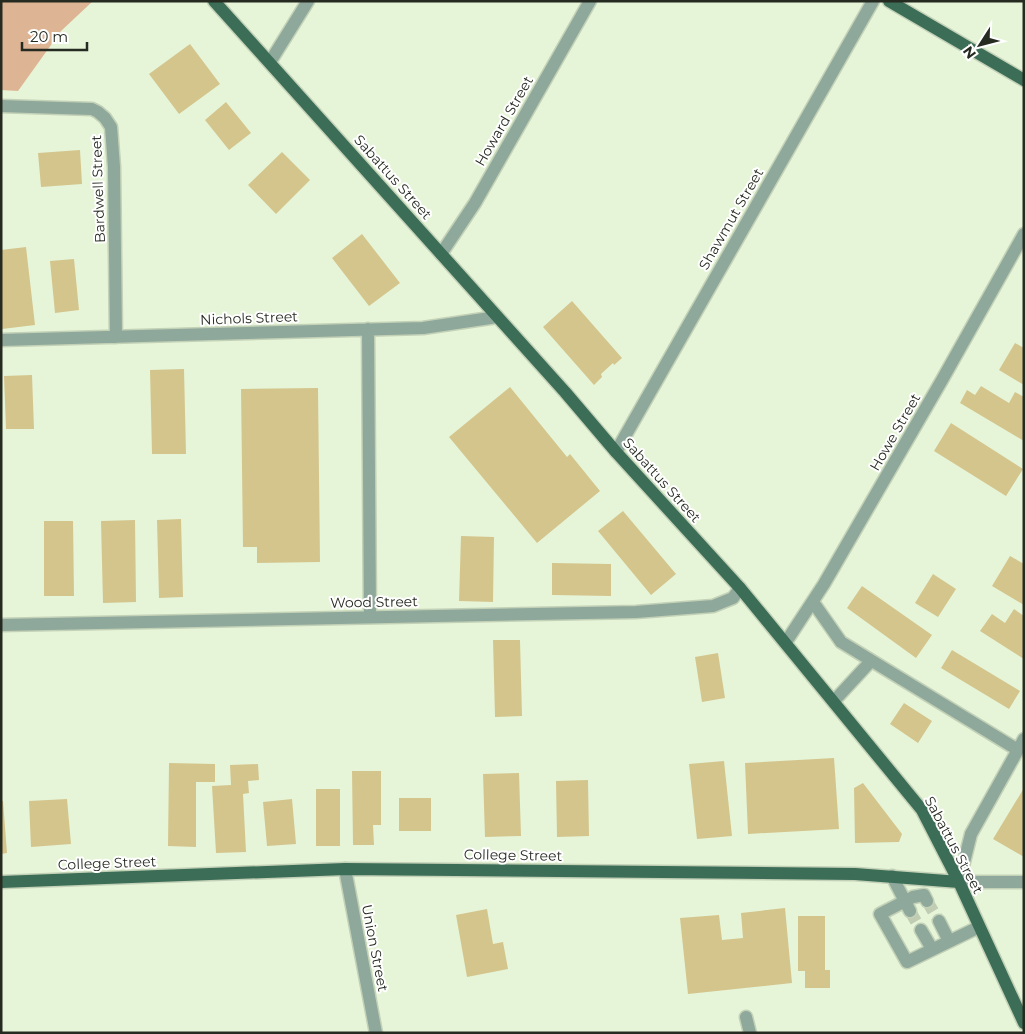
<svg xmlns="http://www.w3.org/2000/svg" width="1025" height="1034" font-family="Montserrat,sans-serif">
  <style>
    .green { fill: #deb594 }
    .building { fill: #d4c58d }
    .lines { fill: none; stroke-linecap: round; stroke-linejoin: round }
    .minor-tunnel { stroke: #c0cdb3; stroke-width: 12; stroke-dasharray: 12 6; stroke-linecap: butt }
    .minor-casing { stroke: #c3d1b7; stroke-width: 15 }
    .major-casing { stroke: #c3d1b7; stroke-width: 15 }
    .minor { stroke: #8ea89b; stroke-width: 12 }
    .major { stroke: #3c6d57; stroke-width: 12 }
    .labels { text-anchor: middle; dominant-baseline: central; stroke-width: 4; stroke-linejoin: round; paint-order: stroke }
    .street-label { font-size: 14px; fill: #262b21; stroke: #fff }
  </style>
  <rect width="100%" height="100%" fill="#e6f5d8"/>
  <path class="green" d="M 1,1 L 93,1 L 61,31 L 18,91 L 1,90 Z"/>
  <path class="building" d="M 190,44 L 220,84 L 179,114 L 149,74 Z
    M 226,102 L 251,133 L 229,150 L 205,120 Z
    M 80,150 L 82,184 L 41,187 L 38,153 Z
    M 282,152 L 310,180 L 276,214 L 248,185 Z
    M 362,234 L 400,283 L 369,306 L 332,258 Z
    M 26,247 L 35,325 L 2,329 L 1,250 Z
    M 74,259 L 79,310 L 55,313 L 50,261 Z
    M 572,301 L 622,358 L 614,365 L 613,363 L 601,374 L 602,377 L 594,385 L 543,327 Z
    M 1015,343 L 1024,348 L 1024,385 L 999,370 Z
    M 184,369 L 186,454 L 152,454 L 150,370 Z
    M 32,375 L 34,429 L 6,429 L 4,376 Z
    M 981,386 L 1009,403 L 1015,392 L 1024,397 L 1024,441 L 960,403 L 967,390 L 975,395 Z
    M 510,387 L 567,457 L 570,454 L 600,491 L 537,543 L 449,437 Z
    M 318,388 L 320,562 L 257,563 L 257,547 L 243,547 L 241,389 Z
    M 951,423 L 1023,469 L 1006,496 L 934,451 Z
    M 623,511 L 676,574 L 651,595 L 598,531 Z
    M 181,519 L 183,597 L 159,598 L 157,520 Z
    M 135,520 L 136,602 L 103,603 L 101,521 Z
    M 44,521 L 73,521 L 74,596 L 44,596 Z
    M 461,536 L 494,537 L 493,602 L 459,601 Z
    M 1010,556 L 1024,564 L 1024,605 L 992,586 Z
    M 552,563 L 611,564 L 611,596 L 552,595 Z
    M 933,574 L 956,589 L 938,617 L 915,603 Z
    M 862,586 L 932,635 L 916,658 L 847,608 Z
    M 1014,609 L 1024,616 L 1024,659 L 980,631 L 992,614 L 1005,623 Z
    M 493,640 L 520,640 L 522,716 L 495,717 Z
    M 952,650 L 1020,691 L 1009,709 L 941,668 Z
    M 718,653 L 725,698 L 702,702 L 695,657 Z
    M 904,703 L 932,721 L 918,743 L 890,724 Z
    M 834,758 L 839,829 L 748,834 L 745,763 Z
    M 724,761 L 732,836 L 697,839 L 689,764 Z
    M 169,763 L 215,764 L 215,782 L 196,782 L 196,847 L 168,846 Z
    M 258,764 L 259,780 L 248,781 L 249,793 L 243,794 L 246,852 L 216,853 L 212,786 L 231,785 L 230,765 Z
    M 352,771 L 381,771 L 381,825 L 373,825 L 374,845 L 353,845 Z
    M 519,773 L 521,836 L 485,837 L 483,774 Z
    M 588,780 L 589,836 L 557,837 L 556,781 Z
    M 863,783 L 902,834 L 899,842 L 855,843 L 854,788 Z
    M 1024,788 L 1024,857 L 993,839 Z
    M 316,789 L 340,789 L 340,846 L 316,846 Z
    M 399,798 L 431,798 L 431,831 L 399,831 Z
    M 67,799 L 71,844 L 31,847 L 29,801 Z
    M 292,799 L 296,844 L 267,846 L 263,802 Z
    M 1,801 L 3,801 L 7,853 L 1,854 Z
    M 785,908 L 792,983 L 688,994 L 680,918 L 719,915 L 722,940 L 743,938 L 741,913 Z
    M 487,909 L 493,944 L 503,942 L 508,969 L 467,977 L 456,915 Z
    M 798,916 L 825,916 L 825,970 L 830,970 L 830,988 L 805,988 L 805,971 L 798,971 Z"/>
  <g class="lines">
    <path class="minor-tunnel" d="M 927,901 L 939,921
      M 910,911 L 921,930"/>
    <defs>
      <path id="minor" d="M 270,62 L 308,1
        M 1,106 L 92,109 L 98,112 L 105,118 L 111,127 L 114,167 L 116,337
        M 441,254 L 475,203 L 590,1
        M 368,329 L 370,617
        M 1,340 L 423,328 L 497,317
        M 616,452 L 873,1
        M 813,602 L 841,642 L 1018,750
        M 1,625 L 636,612 L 713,606 L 733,598 L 740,588
        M 786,642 L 824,584 L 942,380 L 1024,234
        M 834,701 L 871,661
        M 1024,739 L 971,834 L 959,882 L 1024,882
        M 345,869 L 376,1033
        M 892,876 L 910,911
        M 927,901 L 924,895 L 913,897 L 880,914 L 907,962 L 979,927
        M 939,921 L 949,941
        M 921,930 L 932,949
        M 746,1017 L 750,1033"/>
      <path id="major" d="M 214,1 L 565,392 L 616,452 L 740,588 L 922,810 L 959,882 L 1024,1023
        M 889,1 L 1024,80
        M 1,882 L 345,869 L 855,874 L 959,882"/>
    </defs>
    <use href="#minor" class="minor-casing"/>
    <use href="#major" class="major-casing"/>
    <use href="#minor" class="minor"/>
    <use href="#major" class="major"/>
  </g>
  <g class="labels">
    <g class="street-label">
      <text transform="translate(504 121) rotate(-60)">Howard Street</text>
      <text transform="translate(393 177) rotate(48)">Sabattus Street</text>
      <text transform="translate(98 189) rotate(-92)">Bardwell Street</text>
      <text transform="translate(731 219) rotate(-60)">Shawmut Street</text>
      <text transform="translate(249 318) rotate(-2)">Nichols Street</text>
      <text transform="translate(895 432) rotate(-60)">Howe Street</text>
      <text transform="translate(662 480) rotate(48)">Sabattus Street</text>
      <text transform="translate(374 602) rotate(-1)">Wood Street</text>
      <text transform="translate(954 845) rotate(62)">Sabattus Street</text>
      <text transform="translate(513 855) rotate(1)">College Street</text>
      <text transform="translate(107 863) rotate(-2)">College Street</text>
      <text transform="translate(375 948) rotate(79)">Union Street</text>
    </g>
  </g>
  <rect width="1025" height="1034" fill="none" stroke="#262b21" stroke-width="5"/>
  <g transform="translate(980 45) rotate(234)" stroke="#ffffff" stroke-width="4" paint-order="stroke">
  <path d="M0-4L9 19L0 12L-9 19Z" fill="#262b21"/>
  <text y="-8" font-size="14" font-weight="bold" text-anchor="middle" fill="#262b21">N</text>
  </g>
  <path d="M22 42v8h65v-8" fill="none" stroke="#262b21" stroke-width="2.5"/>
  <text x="30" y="42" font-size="15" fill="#262b21" stroke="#ffffff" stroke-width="4" paint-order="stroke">20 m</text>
</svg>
